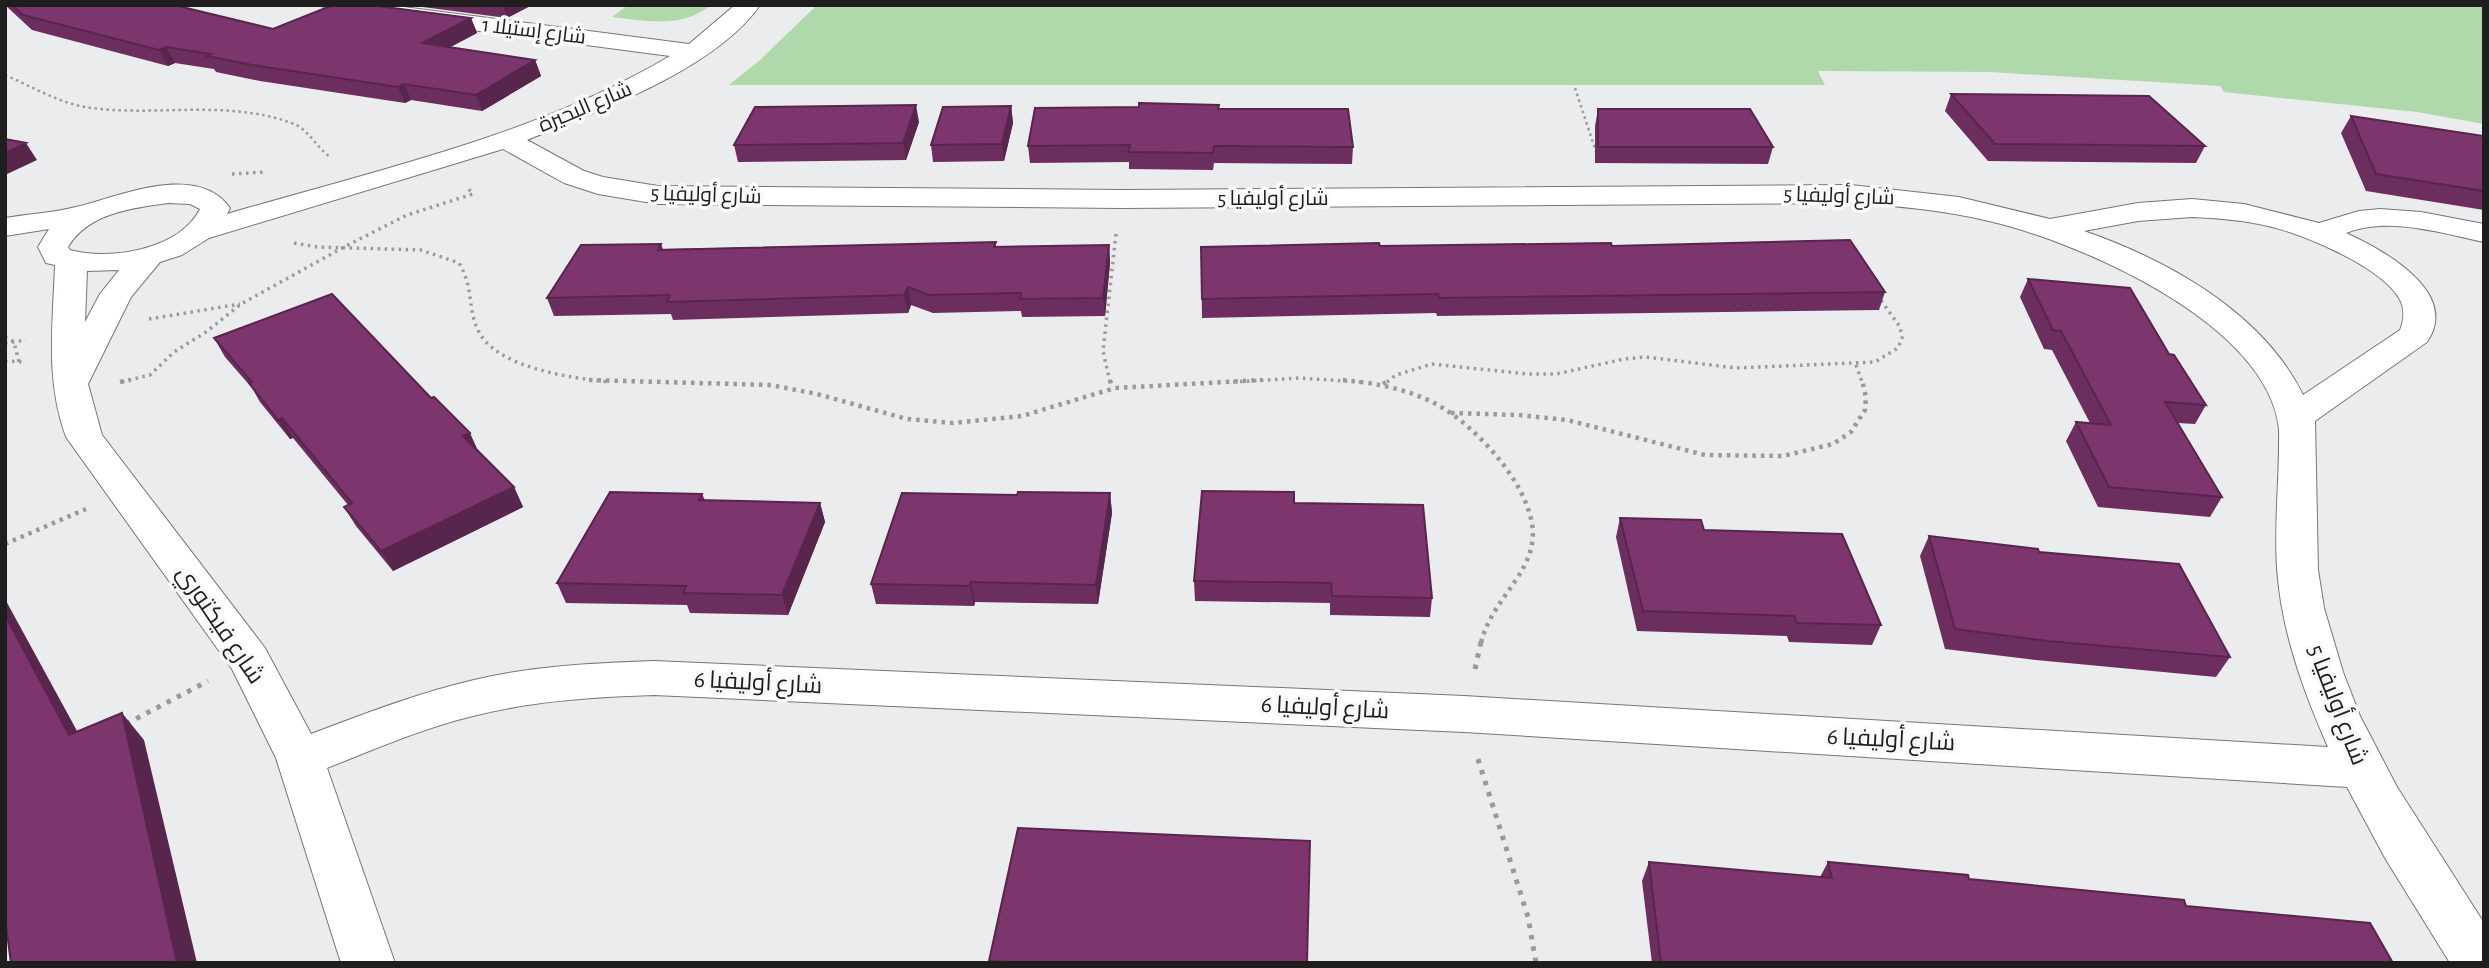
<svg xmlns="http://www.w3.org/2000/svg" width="2489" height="968" font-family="'Alegreya Sans',Cairo,sans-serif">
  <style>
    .green { fill: #b0d9ab }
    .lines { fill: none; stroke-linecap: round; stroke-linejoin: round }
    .minor-casing { stroke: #767677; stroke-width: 2 }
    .path-far3 { stroke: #999a9b; stroke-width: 2.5; stroke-dasharray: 2.5 3.5; stroke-linecap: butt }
    .path-far2 { stroke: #999a9b; stroke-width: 3.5; stroke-dasharray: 2.5 4.5; stroke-linecap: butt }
    .path-far1 { stroke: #999a9b; stroke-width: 4.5; stroke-dasharray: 3.5 5; stroke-linecap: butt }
    .path { stroke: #999a9b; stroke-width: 5; stroke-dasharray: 4.5 7; stroke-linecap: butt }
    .minor { fill: #fff; fill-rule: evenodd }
    .wall { fill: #6c2e5f }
    .shaded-wall { fill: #58254d }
    .building { fill: #7d356e; stroke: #58254d; stroke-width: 2 }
    .labels { text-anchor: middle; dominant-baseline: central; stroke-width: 7; stroke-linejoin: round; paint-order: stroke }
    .far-street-label { font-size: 21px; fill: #1e1e1f; stroke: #f9f9fb }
    .street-label { font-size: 24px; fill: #1e1e1f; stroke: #f9f9fb }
  </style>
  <rect width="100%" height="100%" fill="#ebeced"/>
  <path class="green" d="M 628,5 L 711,5 C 681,29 647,21 612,17 Z
    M 817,5 L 2484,5 L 2484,124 L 2417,112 L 2224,92 L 2220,86 L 1990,72 L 1818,71 L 1825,85 L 729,85 L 759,61 Z"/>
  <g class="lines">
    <defs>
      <path id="minor" d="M 322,5 L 388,5 L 689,44 L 735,5 L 760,5 C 716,69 597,112 527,140 L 584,171 L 603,177 L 658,186 L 1121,190 L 1851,185 L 1959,197 L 2050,219 L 2138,203 L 2192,199 L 2244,204 L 2319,223 L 2359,211 L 2380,209 L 2421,212 L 2484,224 L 2484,242 C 2441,233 2388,216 2346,233 C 2383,250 2461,292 2427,342 L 2315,421 L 2318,570 L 2324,608 L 2343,672 L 2360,716 L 2397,787 L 2484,923 L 2484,963 L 2450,963 L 2385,858 L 2347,787 L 1464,732 L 654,695 C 593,697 532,701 473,716 C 423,728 375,749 327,768 L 395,963 L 341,963 L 276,758 L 232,669 L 66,437 C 45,380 53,324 55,265 L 46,263 L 38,247 L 49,229 L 5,236 L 5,218 C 28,214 53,213 76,207 C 118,197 197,161 230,208 L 227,214 C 376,170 535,136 670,56 L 333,12 L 325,10 ZM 503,149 L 564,183 L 598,194 L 658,204 L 1121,208 L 1851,203 C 1897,206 1944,210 1989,221 C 2079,242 2268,323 2279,429 C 2280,475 2274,521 2277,568 C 2281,630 2303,690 2328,747 L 1464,696 L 654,661 C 594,663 533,666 474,680 C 418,693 364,714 311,734 L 265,648 L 102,435 L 88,384 L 131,297 L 160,262 L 182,255 L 209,238 ZM 168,203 L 190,204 L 200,209 C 179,250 110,261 70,250 L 68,247 C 88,213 132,208 168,203 ZM 2192,217 C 2217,218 2243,220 2268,226 C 2303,234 2380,266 2399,298 C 2405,308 2404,320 2400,330 L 2303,395 C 2263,313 2168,260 2084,231 L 2138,221 ZM 119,270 L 100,294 L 85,322 L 87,271 Z"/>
    </defs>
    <use href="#minor" class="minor-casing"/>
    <path class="path-far3" d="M 1010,5 L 1086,5
      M 5,75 C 31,86 57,102 85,107 C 153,118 227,98 294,124 C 309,130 316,147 329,156
      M 1575,88 L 1596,152"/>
    <path class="path-far2" d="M 232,174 L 265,172
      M 294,243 L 317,247 L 421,250 L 459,263 C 474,288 467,307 478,330 C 495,368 572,378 609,382
      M 149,319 L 240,304
      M 5,337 L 14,342 L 19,362
      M 5,343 L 26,340
      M 5,361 L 25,362
      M 1856,365 L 1862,382
      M 122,382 L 150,375 L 174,352 L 206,332 L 241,304 L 344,247 L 407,215 L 473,194 L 466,186
      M 1110,382 L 1103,351 L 1116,234
      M 1233,382 L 1299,378 L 1360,382
      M 1387,382 L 1396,375 L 1432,364 L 1527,374 L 1556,374 L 1624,359 L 1646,357 L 1736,368 L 1875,362 L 1898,348 L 1902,338 L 1900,327 L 1880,299"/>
    <path class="path-far1" d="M 589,380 L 771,385 L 817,394 L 907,419 L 953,423 L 1022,416 L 1115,388 L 1262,380
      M 1110,380 L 1112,388
      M 1343,380 C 1375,383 1408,389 1436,404 C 1477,426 1541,495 1532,544 C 1526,579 1490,604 1481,643
      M 120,382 L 130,380
      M 1383,384 L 1389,380
      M 1451,413 L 1518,415 L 1567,420 L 1705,455 L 1783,456 L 1833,444 L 1851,432 L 1865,410 L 1866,397 L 1862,380
      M 5,544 L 86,509"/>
    <path class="path" d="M 1475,669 L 1481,642
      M 126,724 L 208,681
      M 1478,759 L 1528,917 L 1536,963"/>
    <use href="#minor" class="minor"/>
  </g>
  <path class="wall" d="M 5,5 L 174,5 L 273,29 L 471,18 L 477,33 L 450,47 L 535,60 L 541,76 L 482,111 L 411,100 L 405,103 L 260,81 L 216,72 L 214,69 L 175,63 L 168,66 L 32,30 Z
    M 407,5 L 532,5 L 507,18 Z
    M 1951,94 L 2205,146 L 2196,163 L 1988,161 L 1945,111 Z
    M 1011,106 L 1013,123 L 1004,161 L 933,162 L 931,145 Z
    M 1219,109 L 1353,147 L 1352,164 L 1214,163 L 1213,170 L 1129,169 L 1129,162 L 1030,163 L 1028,146 Z
    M 1598,109 L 1773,147 L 1768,164 L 1595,163 L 1595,126 Z
    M 2351,116 L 2484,136 L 2484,210 L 2366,191 L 2341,133 Z
    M 919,122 L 906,160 L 738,162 L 734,145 Z
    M 996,242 L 996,247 L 1109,245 L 1110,263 L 1105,316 L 1022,317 L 1021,311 L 933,313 L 911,305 L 908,313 L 673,320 L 671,314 L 554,316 L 547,298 L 661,244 L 663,249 Z
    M 1380,246 L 1612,246 L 1885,292 L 1879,310 L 1437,316 L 1436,313 L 1202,318 L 1201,247 Z
    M 2028,279 L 2169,354 L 2206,405 L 2195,424 L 2178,423 L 2222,497 L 2210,517 L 2098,507 L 2066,441 L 2076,422 L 2090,423 L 2052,350 L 2044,349 L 2020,297 Z
    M 214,338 L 479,453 L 514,487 L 523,507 L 393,571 L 356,526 L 344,507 L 348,505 L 293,438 L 290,439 L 260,402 L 252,388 L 225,357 Z
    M 1110,493 L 1112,513 L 1098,604 L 975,602 L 974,606 L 876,604 L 871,584 L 1017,495 Z
    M 702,494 L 705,500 L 820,503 L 825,522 L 788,615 L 690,613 L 687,605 L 566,603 L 557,583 Z
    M 1294,503 L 1432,598 L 1430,617 L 1330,615 L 1330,603 L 1195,601 L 1194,581 Z
    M 1620,518 L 1704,530 L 1881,625 L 1872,645 L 1789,642 L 1787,636 L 1637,631 L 1616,537 Z
    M 1929,536 L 2039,552 L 2230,657 L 2216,677 L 2036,660 L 1945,649 L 1920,556 Z
    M 1649,862 L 1820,877 L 1828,862 L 2186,906 L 2393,963 L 1652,963 L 1642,881 Z
    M 989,961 L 1307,963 L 990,963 Z"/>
  <path class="shaded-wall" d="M 503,5 L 532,5 L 507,18 Z
    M 471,18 L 477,33 L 428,59 L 422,43 Z
    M 166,47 L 175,63 L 168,66 L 159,50 Z
    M 535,60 L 541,76 L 482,111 L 476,95 Z
    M 404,84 L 411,100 L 405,103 L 398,87 Z
    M 916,105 L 919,122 L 906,160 L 903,143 Z
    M 1011,106 L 1013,123 L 1004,161 L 1002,144 Z
    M 26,143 L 37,160 L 5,175 L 5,153 Z
    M 1109,245 L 1110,263 L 1105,316 L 1103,298 Z
    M 908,287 L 911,305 L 908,313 L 904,295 Z
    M 282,418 L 293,438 L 290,439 L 278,420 Z
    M 470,433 L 479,453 L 463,436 Z
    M 514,487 L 523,507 L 393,571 L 381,551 Z
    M 1110,493 L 1112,513 L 1098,604 L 1096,585 Z
    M 820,503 L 825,522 L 788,615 L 782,595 Z
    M 971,582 L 975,602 L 974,606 L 970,586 Z
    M 5,599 L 94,762 L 69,735 L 5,615 Z
    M 122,713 L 144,740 L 197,963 L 177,963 Z"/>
  <path class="building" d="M 12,5 L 174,5 L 273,29 L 333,5 L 370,5 L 471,18 L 422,43 L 535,60 L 476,95 L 404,84 L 398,87 L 252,65 L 207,56 L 211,54 L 166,47 L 159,50 L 23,15 Z
    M 1951,94 L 2149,96 L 2205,146 L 1995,144 Z
    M 1139,103 L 1219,105 L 1218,109 L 1348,109 L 1353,147 L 1214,146 L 1213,153 L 1128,152 L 1130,145 L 1028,146 L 1035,108 L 1139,107 Z
    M 916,105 L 903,143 L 734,145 L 755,107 Z
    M 1011,106 L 1002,144 L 931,145 L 943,107 Z
    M 1598,109 L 1750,109 L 1773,147 L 1598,147 Z
    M 2351,116 L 2484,136 L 2484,191 L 2376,174 Z
    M 5,139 L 26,143 L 5,153 Z
    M 1850,240 L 1885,292 L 1439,298 L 1438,294 L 1202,299 L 1201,247 L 1379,243 L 1380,246 L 1611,243 L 1612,246 Z
    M 996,242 L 994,247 L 1109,245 L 1103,298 L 1020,299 L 1021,293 L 929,295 L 908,287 L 904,295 L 667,302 L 670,295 L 547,298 L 581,245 L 661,244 L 658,250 Z
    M 2028,279 L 2130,288 L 2169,354 L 2174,355 L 2206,405 L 2165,402 L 2222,497 L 2109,487 L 2076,422 L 2111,425 L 2061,331 L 2053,330 Z
    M 332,294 L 431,398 L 434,397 L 470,433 L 463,436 L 514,487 L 381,551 L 344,507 L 352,503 L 282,418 L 278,420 L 249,383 L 252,382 L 214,338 Z
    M 1202,491 L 1294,492 L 1294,503 L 1423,505 L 1432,598 L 1332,596 L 1331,583 L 1194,581 Z
    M 610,492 L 702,494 L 699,500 L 820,503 L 782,595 L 683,593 L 686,586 L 557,583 Z
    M 1018,492 L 1110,493 L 1096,585 L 971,582 L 970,586 L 871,584 L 902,493 L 1017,495 Z
    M 1620,518 L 1701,520 L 1704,530 L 1842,534 L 1881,625 L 1797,623 L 1794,616 L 1643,611 Z
    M 1929,536 L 2038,549 L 2039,552 L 2179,564 L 2230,657 L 2047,641 L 1955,629 Z
    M 5,615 L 69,735 L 122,713 L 177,963 L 11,963 L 5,918 Z
    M 1018,828 L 1310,841 L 1307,963 L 1027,963 L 989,961 Z
    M 1649,862 L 1832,878 L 1828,862 L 1968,875 L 1969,879 L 2184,900 L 2186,906 L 2370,923 L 2393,963 L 1661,963 Z"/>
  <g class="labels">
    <g class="far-street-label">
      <text transform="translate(534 31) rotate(7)">شارع إستيلا 1</text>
      <text transform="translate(585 107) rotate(-23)">شارع البحيرة</text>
      <text transform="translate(706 195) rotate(2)">شارع أوليفيا 5</text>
      <text transform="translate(1839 196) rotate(2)">شارع أوليفيا 5</text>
      <text x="1273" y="198">شارع أوليفيا 5</text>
    </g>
    <g class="street-label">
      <text transform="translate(220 625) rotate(56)">شارع فيكتوري</text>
      <text transform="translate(758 683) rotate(3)">شارع أوليفيا 6</text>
      <text transform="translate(2337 705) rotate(69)">شارع أوليفيا 5</text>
      <text transform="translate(1325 708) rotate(3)">شارع أوليفيا 6</text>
      <text transform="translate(1891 740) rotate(3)">شارع أوليفيا 6</text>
    </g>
  </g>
  <rect width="2489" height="968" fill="none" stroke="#1e1e1f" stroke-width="14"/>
</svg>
